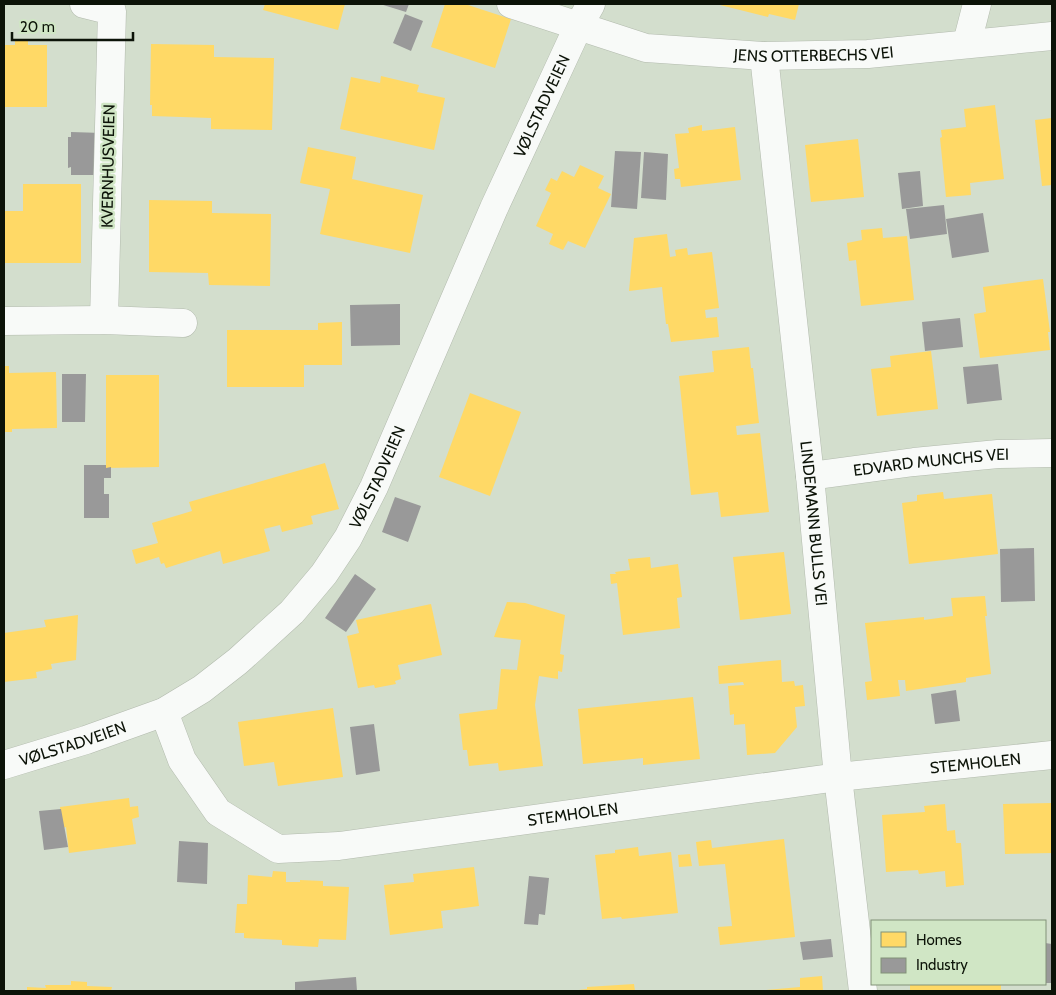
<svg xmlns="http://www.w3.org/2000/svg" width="1056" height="995" font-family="Cabin,sans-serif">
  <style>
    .homes { fill: #ffd966 }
    .industry { fill: #999 }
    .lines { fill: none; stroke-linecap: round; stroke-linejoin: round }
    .minor-casing { stroke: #b2baad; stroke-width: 29 }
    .minor { stroke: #f8faf8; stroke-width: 28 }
    .labels { text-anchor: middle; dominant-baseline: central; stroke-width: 5; stroke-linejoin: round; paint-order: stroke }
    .street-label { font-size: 16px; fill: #0c1308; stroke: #d0e6c5 }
  </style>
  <rect width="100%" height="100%" fill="#d3decd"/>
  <path class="homes" d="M 265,4 L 345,4 L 338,30 L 263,10 Z
    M 445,4 L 465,4 L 511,19 L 495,68 L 431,47 Z
    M 716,4 L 799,4 L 795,20 L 769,14 L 768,17 Z
    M 15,41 L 28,41 L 28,45 L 47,45 L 47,107 L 4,107 L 4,45 L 15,45 Z
    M 151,44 L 214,45 L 214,57 L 274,58 L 272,130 L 211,129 L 211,118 L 152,116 L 152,105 L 150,105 Z
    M 381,76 L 419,85 L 417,92 L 445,98 L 434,150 L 340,129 L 351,77 L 380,83 Z
    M 995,105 L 1004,179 L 970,183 L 971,195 L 946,197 L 940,138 L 942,137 L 941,130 L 966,127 L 964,109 Z
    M 1052,118 L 1052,185 L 1042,186 L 1035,120 Z
    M 702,125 L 702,131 L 735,127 L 741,180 L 681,187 L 680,179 L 675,179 L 674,169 L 679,168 L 675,134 L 689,133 L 688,128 Z
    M 858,139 L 864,197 L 811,202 L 805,145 Z
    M 308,147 L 356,157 L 352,179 L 423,195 L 410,253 L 320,234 L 330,189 L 300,183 Z
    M 580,165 L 604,176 L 598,188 L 611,194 L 585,248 L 568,241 L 563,250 L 549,244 L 553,234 L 536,226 L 551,193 L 545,190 L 551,178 L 557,181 L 562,171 L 574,177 Z
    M 23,184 L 81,184 L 81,263 L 4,263 L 4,211 L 23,211 Z
    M 149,200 L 212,201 L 212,213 L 271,214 L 270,286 L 209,285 L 208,273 L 149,272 Z
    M 882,228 L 883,238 L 907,236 L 914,300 L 861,306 L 856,260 L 849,261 L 847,243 L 862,240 L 861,230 Z
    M 667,234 L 670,257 L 676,256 L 675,250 L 687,248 L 688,255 L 712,252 L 719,308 L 705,310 L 706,318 L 717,317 L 719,337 L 671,342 L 668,324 L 666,324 L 662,287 L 629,291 L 634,238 Z
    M 1043,279 L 1050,332 L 1048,332 L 1050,350 L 980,358 L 974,314 L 986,312 L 983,287 Z
    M 342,322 L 342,365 L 304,365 L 304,387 L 227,387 L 227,330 L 318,330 L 318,323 Z
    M 749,347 L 751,368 L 753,368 L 759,423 L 736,426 L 737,435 L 760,433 L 769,512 L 721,517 L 718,492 L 691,495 L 679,376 L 714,372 L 712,351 Z
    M 931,351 L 938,409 L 877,416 L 871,369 L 891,367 L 890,356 Z
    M 4,366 L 9,366 L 9,373 L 56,372 L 57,428 L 12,429 L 12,432 L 4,432 Z
    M 106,375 L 159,375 L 159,467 L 106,468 Z
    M 470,393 L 521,412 L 490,496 L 439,477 Z
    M 325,463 L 339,509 L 311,516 L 313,524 L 282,532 L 280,525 L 264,529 L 270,551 L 223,564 L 220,551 L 166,568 L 164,563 L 161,564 L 159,557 L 136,564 L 132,550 L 158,543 L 152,523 L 192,511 L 189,502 Z
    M 943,492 L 944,499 L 992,494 L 998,554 L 909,564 L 902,503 L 917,501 L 917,495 Z
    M 784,552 L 791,614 L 740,620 L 733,557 Z
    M 650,557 L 651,568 L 678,564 L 682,597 L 677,598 L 680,628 L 623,635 L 617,583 L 611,584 L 610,574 L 616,574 L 615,572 L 630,570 L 628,559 Z
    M 985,596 L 987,616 L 985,616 L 991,674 L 966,678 L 966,682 L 906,691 L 905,680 L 898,680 L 900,696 L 867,700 L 865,682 L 872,681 L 865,623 L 924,617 L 924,620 L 953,616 L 951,598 Z
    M 507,602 L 525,603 L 565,615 L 560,654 L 564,655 L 562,672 L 558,671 L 558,679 L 539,676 L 535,705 L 543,766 L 499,771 L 498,763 L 469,766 L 467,750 L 463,750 L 459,714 L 497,709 L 501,669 L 517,670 L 521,640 L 494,637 Z
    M 431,604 L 442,655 L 398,665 L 401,679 L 395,681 L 396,684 L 375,688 L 374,685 L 358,688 L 347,636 L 359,633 L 356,620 Z
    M 78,615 L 76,660 L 51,664 L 52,669 L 36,672 L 37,678 L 4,682 L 4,633 L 46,627 L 44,620 Z
    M 781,660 L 782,682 L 794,681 L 795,686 L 803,685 L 805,706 L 795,707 L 797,727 L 775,753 L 747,755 L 745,724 L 734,725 L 734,714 L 730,715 L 728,686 L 744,685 L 743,682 L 719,684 L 718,666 Z
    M 693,697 L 700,759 L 643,765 L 643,758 L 583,764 L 578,709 Z
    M 333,708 L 343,777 L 278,786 L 274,762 L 244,766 L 238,722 Z
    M 129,798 L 130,807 L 138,806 L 139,817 L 132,819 L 136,844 L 69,853 L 66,827 L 63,828 L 60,807 Z
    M 1052,803 L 1052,853 L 1005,854 L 1003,804 Z
    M 945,804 L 947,831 L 955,830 L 956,843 L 961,843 L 964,885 L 946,887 L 945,871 L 919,874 L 918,870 L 886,872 L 882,815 L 925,812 L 924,806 Z
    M 784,839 L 795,937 L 720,945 L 718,927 L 732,926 L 725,864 L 699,866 L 696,842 L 711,840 L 712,848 Z
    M 638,847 L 639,856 L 671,852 L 678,913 L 622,919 L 621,917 L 602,919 L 595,855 L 615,853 L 615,850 Z
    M 690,854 L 692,866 L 679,867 L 678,855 Z
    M 474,867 L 479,906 L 441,911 L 443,928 L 390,935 L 384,885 L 414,882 L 413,874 Z
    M 273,871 L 286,872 L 286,882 L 300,882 L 300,880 L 323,881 L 323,886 L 349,887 L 346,940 L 319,939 L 318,947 L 282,945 L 282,940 L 244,938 L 244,933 L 235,933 L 237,904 L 247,904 L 248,875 L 272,877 Z
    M 822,976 L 823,991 L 767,991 L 766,990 L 800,987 L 800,978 Z
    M 71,981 L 87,982 L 87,986 L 112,987 L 111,991 L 27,991 L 27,987 L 46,988 L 45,985 L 71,985 Z
    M 634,984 L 635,991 L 580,991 L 579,990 L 587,989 L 587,987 Z
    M 910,984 L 1001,984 L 1001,991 L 910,991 Z"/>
  <path class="industry" d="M 380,4 L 409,4 L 406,12 Z
    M 405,14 L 423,21 L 411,51 L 393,43 Z
    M 71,132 L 102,133 L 102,175 L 71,175 L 71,167 L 68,168 L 68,137 L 71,137 Z
    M 615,151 L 641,152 L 637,209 L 611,207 Z
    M 644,152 L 668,154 L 666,200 L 641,198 Z
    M 920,171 L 923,206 L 902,209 L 898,173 Z
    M 944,205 L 947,234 L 910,239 L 906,209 Z
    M 983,213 L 989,252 L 952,258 L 946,219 Z
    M 400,304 L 400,345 L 351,346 L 350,305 Z
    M 960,318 L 963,347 L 925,351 L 922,322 Z
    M 998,364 L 1002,400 L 967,404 L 963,367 Z
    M 62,374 L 86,374 L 85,422 L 62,422 Z
    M 84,465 L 106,465 L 106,468 L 111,467 L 111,478 L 104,478 L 104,494 L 109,494 L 109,518 L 84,518 Z
    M 395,497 L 421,506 L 408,542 L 382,532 Z
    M 1034,548 L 1035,601 L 1001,602 L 1000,549 Z
    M 355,574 L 376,589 L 346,632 L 325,618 Z
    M 956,690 L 960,721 L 935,724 L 931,694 Z
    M 374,724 L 380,771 L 356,775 L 350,727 Z
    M 61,809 L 68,847 L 44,850 L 39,811 Z
    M 179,841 L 208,843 L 207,884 L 177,882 Z
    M 529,876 L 549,878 L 545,915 L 539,914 L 538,925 L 524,924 Z
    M 831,939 L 833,957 L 803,960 L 800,942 Z
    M 1045,943 L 1052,944 L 1052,983 L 1045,983 Z
    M 356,977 L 357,991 L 295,991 L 295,982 Z"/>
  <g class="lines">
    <defs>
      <g id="minor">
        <path d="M 84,4 L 112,11 L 104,320"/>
        <path id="s1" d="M 511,4 L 646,48 L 764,56 L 868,54 L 1052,36"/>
        <path d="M 967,43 L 977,4"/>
        <path id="s2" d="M 764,56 L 810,476 L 838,777 L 863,991"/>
        <path d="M 4,321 L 104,320 L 183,323"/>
        <path id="s3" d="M 810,476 L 914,462 L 998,454 L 1052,453"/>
        <path id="s4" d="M 164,712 L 182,760 L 218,812 L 278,849 L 339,846 L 838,777 L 1052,755"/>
        <path id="s5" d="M 4,765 L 86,740 L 164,712 L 202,689 L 238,661 L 292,612 L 324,574 L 348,538 L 374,487 L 494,208 L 578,27 L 591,4"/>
      </g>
    </defs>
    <use href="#minor" class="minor-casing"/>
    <use href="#minor" class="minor"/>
  </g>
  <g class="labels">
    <g class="street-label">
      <text stroke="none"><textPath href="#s1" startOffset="310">JENS OTTERBECHS VEI</textPath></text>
      <text stroke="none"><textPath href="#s5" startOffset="898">VØLSTADVEIEN</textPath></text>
      <text transform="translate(108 166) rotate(-89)">KVERNHUSVEIEN</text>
      <text stroke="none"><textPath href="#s3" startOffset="122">EDVARD MUNCHS VEI</textPath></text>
      <text stroke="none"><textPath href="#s5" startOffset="492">VØLSTADVEIEN</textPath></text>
      <text stroke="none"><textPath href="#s2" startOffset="470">LINDEMANN BULLS VEI</textPath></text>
      <text stroke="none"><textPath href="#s5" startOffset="72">VØLSTADVEIEN</textPath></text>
      <text stroke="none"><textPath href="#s4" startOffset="888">STEMHOLEN</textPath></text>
      <text stroke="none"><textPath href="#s4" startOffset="482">STEMHOLEN</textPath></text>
    </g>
  </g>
  <rect width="1056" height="995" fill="none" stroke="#0c1308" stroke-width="10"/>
  <rect x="871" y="920" width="175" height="65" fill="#d0e6c5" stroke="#829279"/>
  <rect x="881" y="932" width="25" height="15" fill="#ffd966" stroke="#829279"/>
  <text x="916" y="945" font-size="15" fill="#0c1308">Homes</text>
  <rect x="881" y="958" width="25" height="15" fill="#999999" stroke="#829279"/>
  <text x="916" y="970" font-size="15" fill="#0c1308">Industry</text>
  <path d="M12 32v8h121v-8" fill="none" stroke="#0c1308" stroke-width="2.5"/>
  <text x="20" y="32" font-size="15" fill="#0c1308" stroke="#d0e6c5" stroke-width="4" paint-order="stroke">20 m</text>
</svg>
